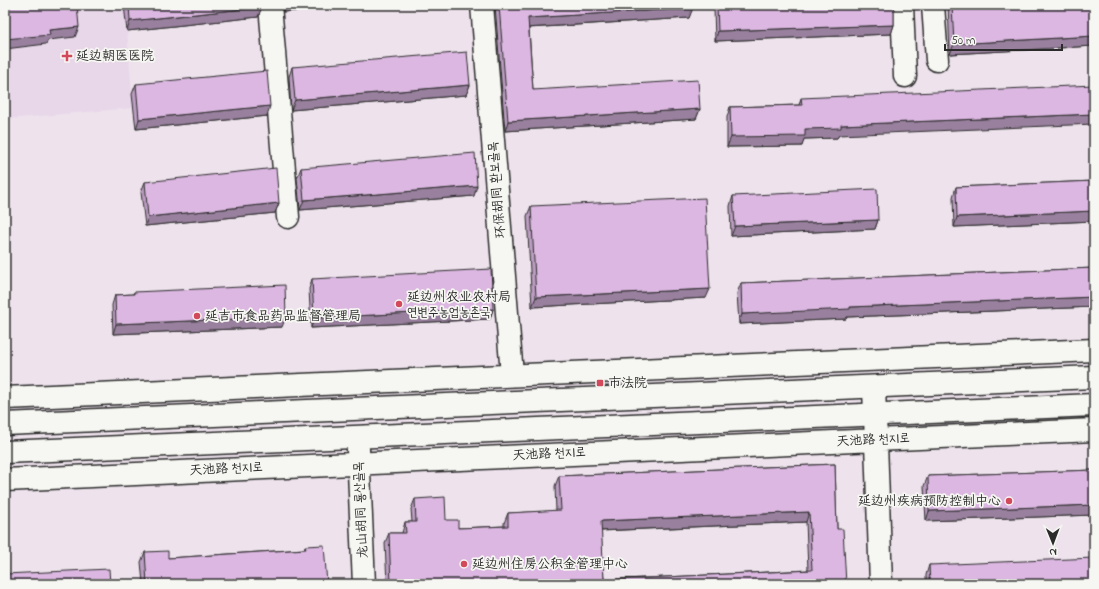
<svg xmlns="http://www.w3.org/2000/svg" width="1099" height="589" font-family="'Indie Flower','LXGW WenKai TC','Poor Story',sans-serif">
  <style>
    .built { fill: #e8d6e9 }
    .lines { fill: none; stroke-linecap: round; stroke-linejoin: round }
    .minor-casing { stroke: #2b2b2b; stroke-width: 25 }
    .major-casing { stroke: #2b2b2b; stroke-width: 25 }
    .minor { stroke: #f6f6f2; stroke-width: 22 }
    .major { stroke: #f6f6f2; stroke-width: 22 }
    .wall { fill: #bc9dc2; stroke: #2b2b2b; fill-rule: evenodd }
    .shaded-wall { fill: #99809e; stroke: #2b2b2b }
    .building { fill: #dbb7e1; stroke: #2b2b2b; fill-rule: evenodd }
    .poi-dot { fill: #d1495b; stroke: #f6f6f2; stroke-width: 1.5 }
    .labels { text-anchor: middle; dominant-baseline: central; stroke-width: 3.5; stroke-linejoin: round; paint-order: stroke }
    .poi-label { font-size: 13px; fill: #2b2b2b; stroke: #f6f6f2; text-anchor: start }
    .street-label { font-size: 13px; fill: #2b2b2b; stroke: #f6f6f2 }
  </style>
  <rect width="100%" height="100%" fill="#eee3ed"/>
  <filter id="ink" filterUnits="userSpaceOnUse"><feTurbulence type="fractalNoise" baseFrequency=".025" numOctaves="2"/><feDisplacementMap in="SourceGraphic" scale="8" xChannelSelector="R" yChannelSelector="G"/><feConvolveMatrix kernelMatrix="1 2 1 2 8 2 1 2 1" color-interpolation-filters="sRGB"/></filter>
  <g filter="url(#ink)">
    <path class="built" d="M 5,5 L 125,5 L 133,108 L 5,119 Z"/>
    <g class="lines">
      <defs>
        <path id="minor" d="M 270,5 L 288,217
          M 482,5 L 512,375
          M 902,5 L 905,76
          M 933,5 L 937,60
          M 874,387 L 881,584
          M 5,398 L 1094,350
          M 358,449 L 364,584
          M 5,480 L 1094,430"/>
        <path id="major" d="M 5,424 L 1094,377
          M 5,452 L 1094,405"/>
      </defs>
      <use href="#minor" class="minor-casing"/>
      <use href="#major" class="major-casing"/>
      <use href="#minor" class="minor"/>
      <use href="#major" class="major"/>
    </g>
    <path class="wall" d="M 124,5 L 262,5 L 258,17 L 127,31 Z
      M 283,5 L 364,5 L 283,12 Z
      M 495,5 L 693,5 L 689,18 L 529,28 L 533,90 L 700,109 L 696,119 L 505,131 Z
      M 715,5 L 894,5 L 894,25 L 891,34 L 715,41 L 714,9 Z
      M 948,5 L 1094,5 L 1094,46 L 950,54 Z
      M 292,67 L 470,85 L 466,95 L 291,110 L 289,77 Z
      M 136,84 L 267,116 L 136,129 L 132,94 Z
      M 801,98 L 839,135 L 837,138 L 804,139 L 802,146 L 727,147 L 727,117 L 730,107 L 799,105 Z
      M 301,168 L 474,196 L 300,210 L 297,178 Z
      M 1094,181 L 1094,221 L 954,227 L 953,197 L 956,187 Z
      M 145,182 L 279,203 L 275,213 L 145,226 L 141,192 Z
      M 733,196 L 878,220 L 875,229 L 731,236 L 730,206 Z
      M 531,206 L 706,298 L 532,307 L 527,216 Z
      M 1094,268 L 1094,307 L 847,317 L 846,319 L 739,324 L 737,293 L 741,283 Z
      M 312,279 L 493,309 L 490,319 L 311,328 L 309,289 Z
      M 134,292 L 282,327 L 113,334 L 112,305 L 115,295 L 133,294 Z
      M 835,464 L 837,529 L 846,584 L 387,584 L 385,543 L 389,533 L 402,533 L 405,522 L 412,522 L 411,509 L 415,499 L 446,520 L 458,528 L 504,526 L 504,523 L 508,513 L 556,511 L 555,486 L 559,476 ZM 806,522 L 808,570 L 604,580 L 601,531 Z
      M 1094,470 L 1094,515 L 926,521 L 924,486 L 928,476 Z
      M 305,546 L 327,584 L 143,584 L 141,562 L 145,552 L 168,558 L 304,549 Z
      M 929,565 L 1094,584 L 926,584 L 926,575 Z"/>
    <path class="shaded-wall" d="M 285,5 L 364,5 L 283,12 Z
      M 262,7 L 258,17 L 127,31 L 130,21 Z
      M 693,8 L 689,18 L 525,28 L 528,18 Z
      M 894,25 L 891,34 L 715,41 L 718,31 Z
      M 79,27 L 75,37 L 48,40 L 46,44 L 5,49 L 5,39 L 49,30 Z
      M 1094,36 L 1094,46 L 950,54 L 954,44 Z
      M 470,85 L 466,95 L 291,110 L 295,100 Z
      M 270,106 L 267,116 L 136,129 L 139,119 Z
      M 700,109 L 696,119 L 505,131 L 508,121 Z
      M 1094,114 L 1094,124 L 839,135 L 837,138 L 804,139 L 802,146 L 727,147 L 731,137 L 841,125 Z
      M 477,186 L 474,196 L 300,210 L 304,200 Z
      M 279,203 L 275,213 L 145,226 L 148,217 Z
      M 1094,211 L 1094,221 L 954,227 L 957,217 Z
      M 878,220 L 875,229 L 731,236 L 735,226 Z
      M 710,289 L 706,298 L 532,307 L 536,297 Z
      M 1094,297 L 1094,307 L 847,317 L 846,319 L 739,324 L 742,314 L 850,307 Z
      M 493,309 L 490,319 L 311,328 L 314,318 Z
      M 286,317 L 282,327 L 113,334 L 116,324 Z
      M 1094,505 L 1094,515 L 926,521 L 929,511 Z
      M 809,512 L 806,522 L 597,531 L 601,521 Z"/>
    <path class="building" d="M 5,5 L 77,5 L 79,27 L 49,30 L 50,35 L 5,39 Z
      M 129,5 L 262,5 L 262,7 L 130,21 Z
      M 499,5 L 693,5 L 693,8 L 528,18 L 533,90 L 698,80 L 700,109 L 508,121 Z
      M 717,5 L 894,5 L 894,25 L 718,31 Z
      M 952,5 L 1094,5 L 1094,36 L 954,44 Z
      M 467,52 L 470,85 L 295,100 L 292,67 Z
      M 267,71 L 270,106 L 139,119 L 136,84 Z
      M 1094,85 L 1094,114 L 841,125 L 841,128 L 805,129 L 805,136 L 731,137 L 730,107 L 802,105 L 801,98 Z
      M 475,153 L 477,186 L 304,200 L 301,168 Z
      M 276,168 L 279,203 L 148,217 L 145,182 Z
      M 1094,181 L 1094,211 L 957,217 L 956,187 Z
      M 877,189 L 878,220 L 735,226 L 733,196 Z
      M 705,198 L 710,289 L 536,297 L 531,206 Z
      M 1094,268 L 1094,297 L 850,307 L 850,309 L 742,314 L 741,283 Z
      M 491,269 L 493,309 L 314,318 L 312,279 Z
      M 285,285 L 286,317 L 116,324 L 115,295 L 134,294 L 134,292 Z
      M 835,464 L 837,529 L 843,529 L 846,584 L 391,584 L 389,533 L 406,533 L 405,522 L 416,522 L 415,499 L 445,497 L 446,520 L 458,520 L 458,528 L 508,526 L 508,513 L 561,510 L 559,476 ZM 809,512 L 812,570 L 604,580 L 601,521 Z
      M 1094,470 L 1094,505 L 929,511 L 928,476 Z
      M 324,545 L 327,584 L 147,584 L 145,552 L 168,551 L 168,558 L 306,549 L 305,546 Z
      M 1094,558 L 1094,584 L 930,584 L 929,565 Z
      M 109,569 L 110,584 L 5,584 L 5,574 Z"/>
  </g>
  <g class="poi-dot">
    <path d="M65 50h4v4h4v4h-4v4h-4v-4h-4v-4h4z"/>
    <circle cx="399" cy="304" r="4"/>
    <circle cx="197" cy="316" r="4"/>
    <rect x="596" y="379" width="8" height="8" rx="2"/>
    <circle cx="1009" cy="501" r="4"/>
    <circle cx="464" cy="564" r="4"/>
  </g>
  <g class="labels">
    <g class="poi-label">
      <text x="76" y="56">延边朝医医院</text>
      <text x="407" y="297">延边州农业农村局<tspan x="407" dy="15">연변주농업농촌국</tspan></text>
      <text x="205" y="316">延吉市食品药品监督管理局</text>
      <text x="608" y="383">市法院</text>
      <text x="1001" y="501" text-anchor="end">延边州疾病预防控制中心</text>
      <text x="472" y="564">延边州住房公积金管理中心</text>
    </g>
    <g class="street-label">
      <text transform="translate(497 190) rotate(-95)">环保胡同 환보골목</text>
      <text transform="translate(873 440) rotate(-3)">天池路 천지로</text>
      <text transform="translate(549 454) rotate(-3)">天池路 천지로</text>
      <text transform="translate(226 469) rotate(-3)">天池路 천지로</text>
      <text transform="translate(361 510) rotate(-93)">龙山胡同 룡산골목</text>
    </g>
  </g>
  <rect width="1099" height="589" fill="none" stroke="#f6f6f2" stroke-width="20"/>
  <rect x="10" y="10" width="1079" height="569" fill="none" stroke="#2b2b2b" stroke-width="1.5" filter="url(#ink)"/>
  <g transform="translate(1053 543) rotate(179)" stroke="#f6f6f2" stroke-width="3" paint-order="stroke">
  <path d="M0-3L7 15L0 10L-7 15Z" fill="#2b2b2b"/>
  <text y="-6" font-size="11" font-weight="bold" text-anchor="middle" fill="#2b2b2b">N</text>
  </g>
  <path d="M945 44v6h117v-6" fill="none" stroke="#2b2b2b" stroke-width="2"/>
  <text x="951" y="44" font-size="12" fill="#2b2b2b" stroke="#f6f6f2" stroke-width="3" paint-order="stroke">50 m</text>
</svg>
